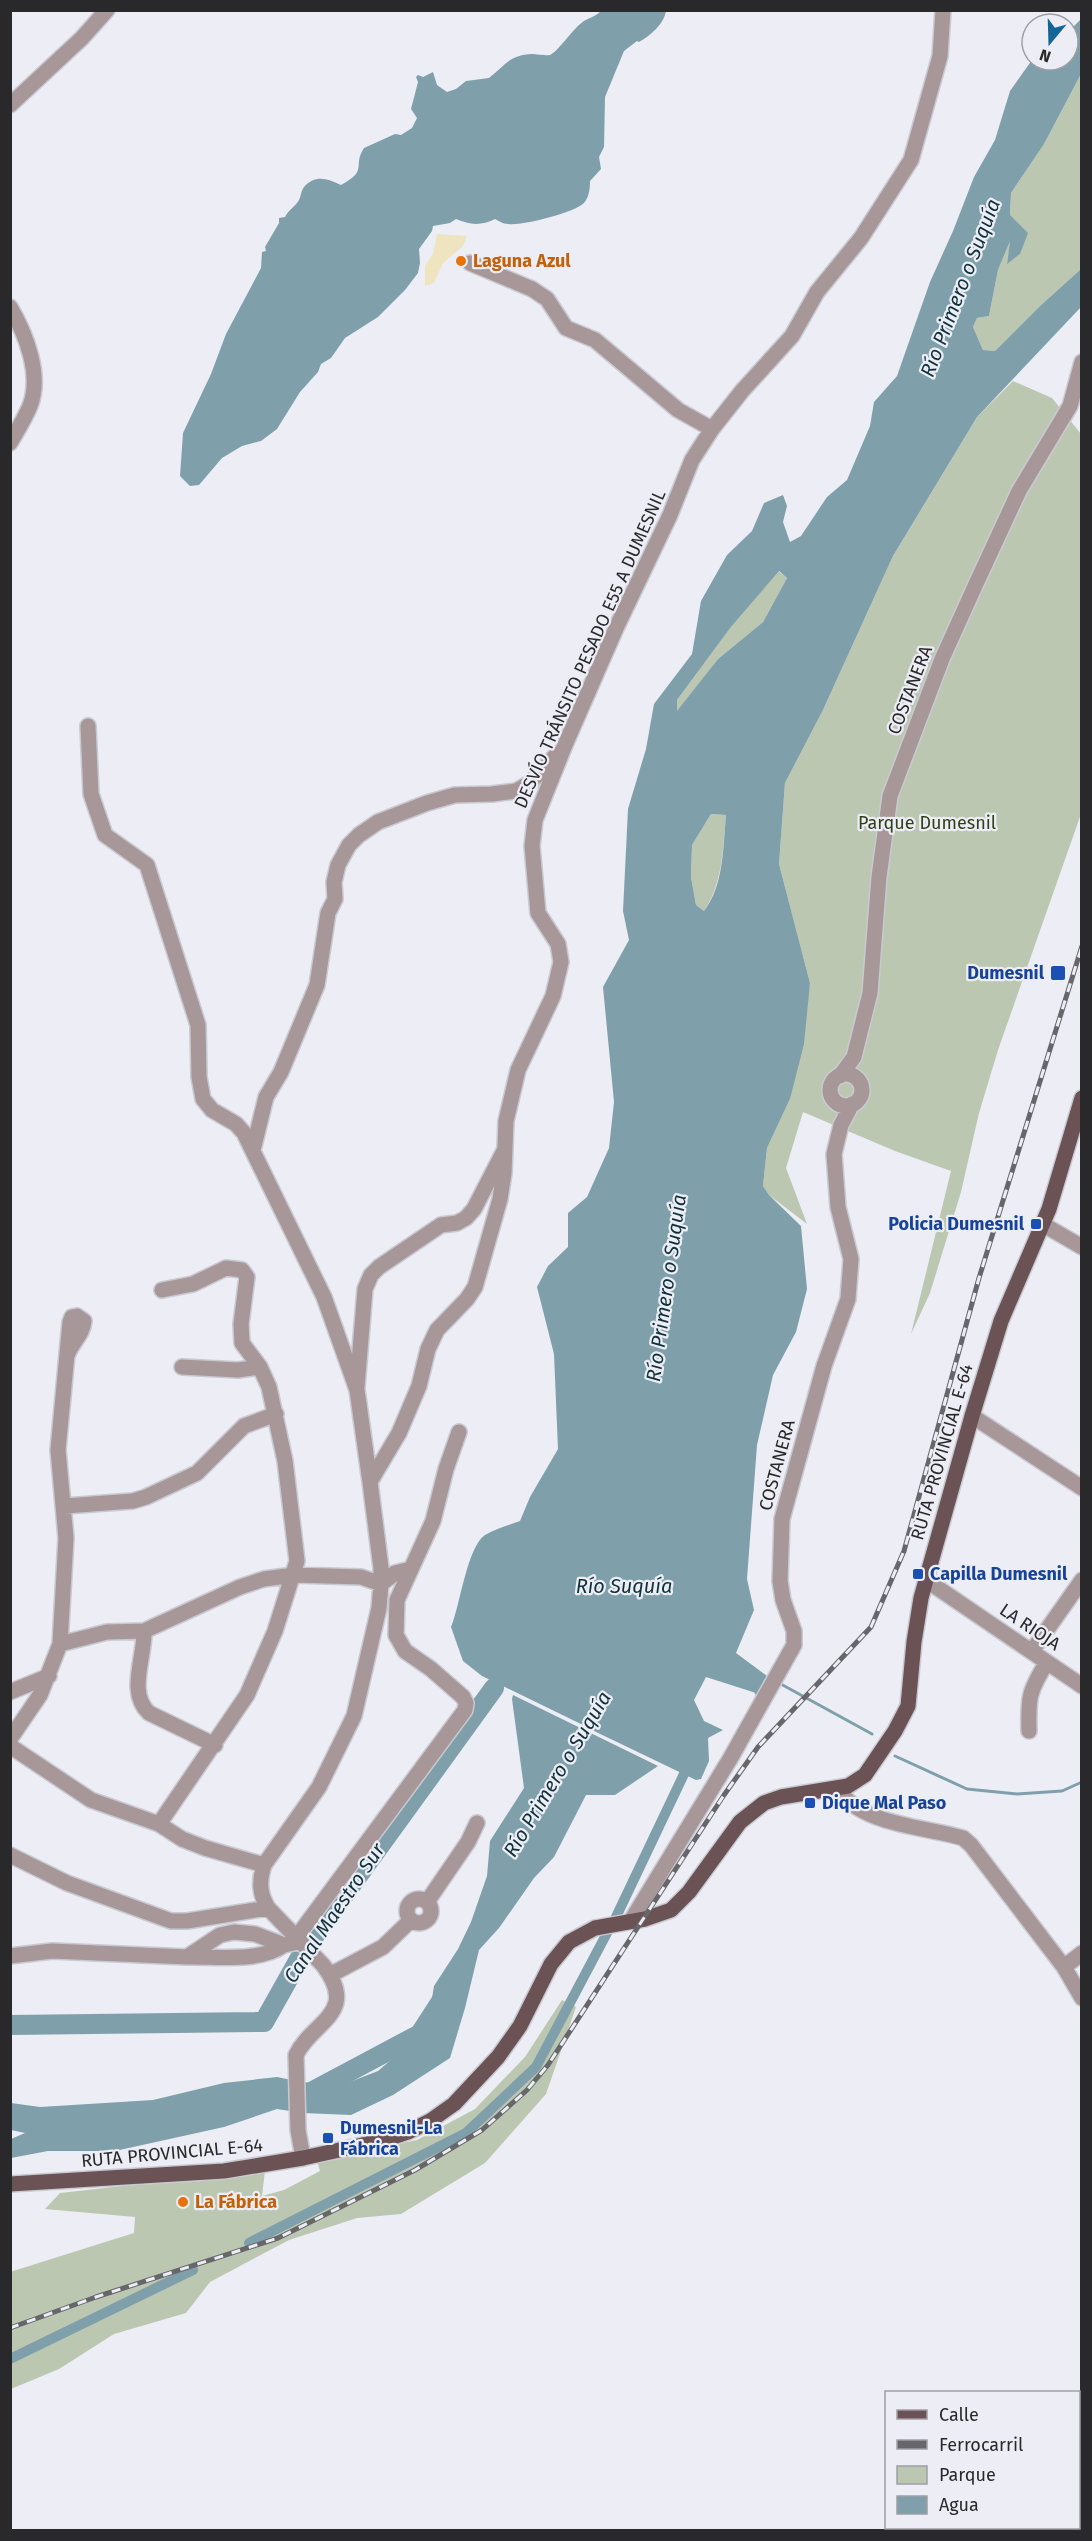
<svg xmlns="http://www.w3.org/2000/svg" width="1092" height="2541" font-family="'Fira Sans',sans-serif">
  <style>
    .green { fill: #bcc7b1 }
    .sand { fill: #eee4bf }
    .water { fill: #7fa0ab; fill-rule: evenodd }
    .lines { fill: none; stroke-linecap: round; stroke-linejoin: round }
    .stream { stroke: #7fa0ab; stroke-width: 3 }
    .canal { stroke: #7fa0ab; stroke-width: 10 }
    .river { stroke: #7fa0ab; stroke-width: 20 }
    .minor-casing { stroke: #c9cad1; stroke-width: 18 }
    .major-casing { stroke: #c9cad1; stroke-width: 18 }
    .minor { stroke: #a79799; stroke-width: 15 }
    .major { stroke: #6b5255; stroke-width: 15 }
    .rail-casing { stroke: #66666b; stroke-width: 5 }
    .rail { stroke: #ecedf5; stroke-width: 3; stroke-dasharray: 9; stroke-linecap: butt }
    .food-dot { fill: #e8710a; stroke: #ecedf5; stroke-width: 2 }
    .transit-dot { fill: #1a4fb4; stroke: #ecedf5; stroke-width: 2 }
    .labels { text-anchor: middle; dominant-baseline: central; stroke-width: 4.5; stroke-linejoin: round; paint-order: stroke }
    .food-label { font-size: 18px; font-weight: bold; fill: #c56008; stroke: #ecedf5; text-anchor: start }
    .street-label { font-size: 18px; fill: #29292c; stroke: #ecedf5 }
    .park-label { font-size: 18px; fill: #2e4116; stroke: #ecedf5 }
    .transit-label { font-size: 18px; font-weight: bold; fill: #164399; stroke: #ecedf5; text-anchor: start }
    .water-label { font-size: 20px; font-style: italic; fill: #0f313b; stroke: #ecedf5 }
  </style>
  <rect width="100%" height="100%" fill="#ecedf5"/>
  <path class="green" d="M 1081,74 L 1081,269 L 1040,306 L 995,351 L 983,350 L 973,327 L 977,318 L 989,316 L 998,270 L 1011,238 L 1007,263 L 1020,254 L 1010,215 L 1011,193 L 1044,144 Z
    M 1013,381 L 1052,398 L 1081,434 L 1081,814 L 998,1050 L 979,1113 L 961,1192 L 930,1293 L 911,1334 L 951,1171 L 895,1151 L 803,1112 L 786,1168 L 807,1224 L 769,1195 L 763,1186 L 767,1148 L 790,1099 L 810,983 L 779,864 L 785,783 L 823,710 L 893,556 L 977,417 Z
    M 778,571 L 787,578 L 763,622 L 718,659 L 677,712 L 677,700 L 731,627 Z
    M 711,814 L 726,815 C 723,848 723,883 704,911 L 696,905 L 691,877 L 692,845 Z
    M 562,2000 L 576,2007 L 546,2094 L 485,2163 L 401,2214 L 357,2218 L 289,2240 L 210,2282 L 186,2313 L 114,2334 L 59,2369 L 11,2389 L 10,2272 L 134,2233 L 135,2217 L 45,2209 L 60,2193 L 265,2170 L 262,2196 L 284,2190 L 320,2171 L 317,2161 L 417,2140 L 475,2109 L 525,2057 Z"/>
  <path class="sand" d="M 437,234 L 467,236 L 463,246 L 443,263 L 434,283 L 425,286 L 425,266 L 433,254 Z"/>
  <path class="water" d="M 601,11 L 666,11 C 664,24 650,36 639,42 L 637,41 L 624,51 L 605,97 L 604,147 L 599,157 L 601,169 L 590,181 C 590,189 589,197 584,203 C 574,213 521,226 508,224 C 503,224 499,221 495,219 C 481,226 470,225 456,219 L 450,223 L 433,226 L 432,231 L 419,249 L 420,263 L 418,273 L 405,290 L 378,317 L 345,338 L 331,358 L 321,364 L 318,372 L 300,392 L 277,429 L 261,441 L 242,446 L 222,458 L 199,485 L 190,486 L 180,476 L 183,433 L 211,374 L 226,334 L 261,268 L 262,252 L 266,251 L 265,247 L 279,223 L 279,218 L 285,217 C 289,209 295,207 299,200 C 301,196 301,191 304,187 C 316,174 327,179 341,185 C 369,170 352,166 364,148 L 395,134 L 401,135 L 412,128 L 417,118 L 411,109 L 418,82 L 416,77 L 418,75 L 423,77 L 433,72 L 437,85 L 447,92 L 456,89 L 466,81 L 489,78 C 506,65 509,55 532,54 C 537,54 546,56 550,55 C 557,52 572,31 579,25 C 586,18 594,18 601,11 Z
    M 1081,19 L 1081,74 L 1044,144 L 1011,193 L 1010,215 L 1028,233 L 1020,254 L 1007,264 L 1010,241 L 998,270 L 989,316 L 977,318 L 973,327 L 983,350 L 995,351 L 1040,306 L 1081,269 L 1081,307 L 977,417 L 893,556 L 823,710 L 785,783 L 779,864 L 810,983 L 804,1044 L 790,1099 L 767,1148 L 763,1186 L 769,1195 L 801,1226 L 807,1289 L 796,1332 L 773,1375 L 757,1445 L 747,1579 L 754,1610 L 736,1653 L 767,1676 L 756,1693 L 706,1677 L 694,1700 L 704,1721 L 723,1730 L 708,1738 L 709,1761 L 701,1779 L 696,1780 L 594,1731 L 595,1727 L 586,1723 L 585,1726 L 482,1676 L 463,1661 L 451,1627 C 460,1606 467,1547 485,1535 C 495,1529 509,1525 520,1521 L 530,1497 L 558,1449 L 554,1354 L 537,1287 L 548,1266 L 568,1247 L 568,1213 L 587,1197 L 609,1148 L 614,1102 L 603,987 L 629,940 L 623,911 L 628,809 L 646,749 L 654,704 L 692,654 L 701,601 L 727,555 L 752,531 L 764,503 L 783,495 L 787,506 L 783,522 L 790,542 L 801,536 L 827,497 L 847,480 L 870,426 L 874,402 L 897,376 L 930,282 L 953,231 L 974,177 L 995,140 L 1010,91 L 1032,60 L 1068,60 L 1068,32 ZM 779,571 L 787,578 L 763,622 L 718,659 L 677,711 L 677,700 L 731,627 ZM 711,814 L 726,815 C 723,847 724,885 704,911 L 696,905 L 691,877 L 692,845 Z
    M 513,1695 L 658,1766 L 615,1795 L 586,1795 L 554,1857 L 534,1878 L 499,1928 L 479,1950 L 465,2008 L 450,2058 L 393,2095 L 351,2115 L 303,2113 L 277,2109 L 224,2127 L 115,2151 L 48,2151 L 11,2158 L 11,2139 L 25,2133 L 11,2130 L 11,2103 L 40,2107 L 153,2100 L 224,2083 L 277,2077 L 311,2084 L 342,2085 L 378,2071 L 405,2048 L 426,2035 L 434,1986 L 458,1949 L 471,1922 L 487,1876 L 490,1841 L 524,1788 L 512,1699 Z"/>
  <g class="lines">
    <path class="stream" d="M 779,1683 L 872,1734
      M 756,1693 L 766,1678
      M 895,1756 L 967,1789 L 1017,1794 L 1062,1791 L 1082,1782"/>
    <path class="canal" d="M 616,1917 L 684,1774
      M 249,2243 L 466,2133 L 536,2067 L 607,1933
      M 10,2359 L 193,2270"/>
    <path class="river" d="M 10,2025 L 264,2022 L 305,1949 L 494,1688
      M 300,2093 L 311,2092 L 420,2034 L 442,2000"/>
    <defs>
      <path id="minor" d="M 10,105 L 82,38 L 107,10
        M 470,263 L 532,289 L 547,299 L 566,328 L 595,340 L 678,410 L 712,429
        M 10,307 C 26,334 42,375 30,406 C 25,418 17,431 10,443
        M 88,726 L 91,794 L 105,835 L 147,865 L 198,1025 L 199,1077 L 203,1099 L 212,1110 L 236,1124 L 244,1133 L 324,1297 L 357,1390 L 370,1482
        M830 1090a16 16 0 1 1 32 0a16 16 0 1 1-32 0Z
        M 840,1076 L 854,1057 L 870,993 L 879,877 L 890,796 L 942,659 L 975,586 L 1019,491 L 1070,406 L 1082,362
        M 253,1150 L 266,1097 L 281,1072 L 317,985 L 328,913 L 335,899 L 334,882 L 338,865 L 349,845 L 359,835 L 378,822 L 427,803 L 455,795 L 492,794 L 516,791 L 530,783 L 557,754
        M 1044,1225 L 1082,1247
        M 182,1367 L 238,1370 L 260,1367
        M 357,1387 L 365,1289 L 371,1275 L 379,1267 L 441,1225 L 457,1223 L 466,1218 L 474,1209 L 504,1151
        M 972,1416 L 1082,1488
        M 65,1506 L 133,1501 L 146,1497 L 197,1473 L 244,1426 L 276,1414
        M 926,1580 L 1082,1686
        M 144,1631 C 145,1657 127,1693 149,1713 L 215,1745
        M 60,1644 L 107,1632 L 144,1631 L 240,1587 L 264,1579 L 294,1575 L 361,1577 L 381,1584 L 395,1573 L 411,1569
        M 1032,1651 L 1082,1580
        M 10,1692 L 49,1676
        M 1029,1731 C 1028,1697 1029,1691 1047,1662
        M 10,1739 L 40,1695 L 60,1644 L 66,1538 L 58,1450 L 70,1322 L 72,1317 L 77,1316 L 84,1321 C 83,1335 71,1343 67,1356
        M 10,1746 L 91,1800 L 159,1824 L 182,1839 L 205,1848 L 264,1865
        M 837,1789 C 864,1826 923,1826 963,1838 L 971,1845 L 1064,1967 L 1082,1998
        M 159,1824 L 247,1695 L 275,1631 L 297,1561 L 285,1461 L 269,1387 L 260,1367 L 242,1343 L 241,1324 L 247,1277 L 242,1270 L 226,1268 L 193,1284 L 162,1290
        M 10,1855 L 67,1883 L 171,1921 L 187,1921 L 268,1908
        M407 1911a12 12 0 1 1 24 0a12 12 0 1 1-24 0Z
        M 427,1902 L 468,1842 L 477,1823
        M 631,1921 L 730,1759 L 794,1645 L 794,1631 L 783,1600 L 780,1581 L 782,1519 L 824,1366 L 848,1299 L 851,1259 L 838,1207 L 834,1154 L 841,1125 L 852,1104
        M 296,1938 L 465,1710 L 466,1703 L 463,1697 L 431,1669 L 405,1651 L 396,1635 L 397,1600 L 433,1521 L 446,1469 L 459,1432
        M 10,1956 L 52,1951 L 187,1957 L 220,1935 L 234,1932 L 255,1934 L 284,1945 L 299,1942
        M 187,1957 C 216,1956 259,1963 284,1945
        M 1064,1967 L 1082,1953
        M 330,1975 L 383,1947 L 411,1920
        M 303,2158 L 298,2130 L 296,2055 C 312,2021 360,2014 323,1965 L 268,1908 C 259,1893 259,1881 264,1865 L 319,1787 L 354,1716 L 379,1608 L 381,1584 L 381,1568 L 370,1482 L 399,1433 L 419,1386 L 428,1349 L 437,1330 L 467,1299 L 475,1287 L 500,1199 L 504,1173 L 506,1121 L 518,1070 L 553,996 L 561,962 L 558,944 L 538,913 L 532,846 L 535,820 L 565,745 L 617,626 L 670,515 L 692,460 L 712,429 L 742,391 L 792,336 L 817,292 L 861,238 L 911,160 L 940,56 L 943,10"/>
      <path id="major" d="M 10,2184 L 224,2171 L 303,2158 L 385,2140 L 408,2132 L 430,2121 L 454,2104 L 498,2057 L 520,2026 L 551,1964 L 569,1942 L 595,1928 L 645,1919 L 671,1910 L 689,1892 L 740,1822 L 764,1803 L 781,1797 L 848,1786 L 865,1775 L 895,1731 L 908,1706 L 914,1642 L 921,1598 L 972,1416 L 1001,1321 L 1049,1209 L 1082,1098"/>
    </defs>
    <use href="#minor" class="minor-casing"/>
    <use href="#major" class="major-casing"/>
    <use href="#minor" class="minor"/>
    <use href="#major" class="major"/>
    <defs>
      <path id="rail" d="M 10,2328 L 96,2297 L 278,2238 L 415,2170 L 482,2130 L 527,2090 L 548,2065 L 724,1795 L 758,1747 L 871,1627 L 904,1551 L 979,1278 L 1082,946"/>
    </defs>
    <use href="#rail" class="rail-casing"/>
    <use href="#rail" class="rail"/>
  </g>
  <g class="food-dot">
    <circle cx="461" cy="261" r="6"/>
    <circle cx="183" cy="2202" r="6"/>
  </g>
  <g class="transit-dot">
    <rect x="1050" y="965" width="16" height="16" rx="3"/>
    <rect x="1030" y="1218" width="12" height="12" rx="3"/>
    <rect x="912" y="1568" width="12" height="12" rx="3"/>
    <rect x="804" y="1797" width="12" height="12" rx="3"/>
    <rect x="322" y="2132" width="12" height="12" rx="3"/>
  </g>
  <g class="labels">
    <g class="food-label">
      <text x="473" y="261">Laguna Azul</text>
      <text x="195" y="2202">La Fábrica</text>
    </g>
    <g class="street-label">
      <text transform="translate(590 649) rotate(-66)">DESVÍO TRÁNSITO PESADO E55 A DUMESNIL</text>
      <text transform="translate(910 690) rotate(-69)">COSTANERA</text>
      <text transform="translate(942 1452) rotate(-74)">RUTA PROVINCIAL E-64</text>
      <text transform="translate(777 1465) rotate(-75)">COSTANERA</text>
      <text transform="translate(1030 1627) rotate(34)">LA RIOJA</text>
      <text transform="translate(172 2153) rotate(-5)">RUTA PROVINCIAL E-64</text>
    </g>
    <g class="park-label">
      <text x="927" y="823">Parque Dumesnil</text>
    </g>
    <g class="transit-label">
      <text x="1044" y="973" text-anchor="end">Dumesnil</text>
      <text x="1024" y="1224" text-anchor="end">Policia Dumesnil</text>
      <text x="930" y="1574">Capilla Dumesnil</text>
      <text x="822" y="1803">Dique Mal Paso</text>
      <text x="340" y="2128">Dumesnil-La<tspan x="340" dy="21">Fábrica</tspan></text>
    </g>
    <g class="water-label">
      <text transform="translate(960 288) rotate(-69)">Río Primero o Suquía</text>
      <text transform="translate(666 1288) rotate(-82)">Río Primero o Suquía</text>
      <text x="624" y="1586">Río Suquía</text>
      <text transform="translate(557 1774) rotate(-59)">Río Primero o Suquía</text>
      <text transform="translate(334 1913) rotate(-56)">Canal Maestro Sur</text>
    </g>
  </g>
  <rect width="1092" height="2541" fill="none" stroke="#29292c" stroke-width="24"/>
  <rect x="885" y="2391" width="195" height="138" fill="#ecedf5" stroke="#9e9fa5" stroke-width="1.5"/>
  <rect x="897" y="2410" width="30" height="9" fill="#6b5255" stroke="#9e9fa5" stroke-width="1.5"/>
  <text x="939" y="2421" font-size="18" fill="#29292c">Calle</text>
  <rect x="897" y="2440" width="30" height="9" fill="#66666b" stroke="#9e9fa5" stroke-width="1.5"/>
  <text x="939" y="2451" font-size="18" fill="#29292c">Ferrocarril</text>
  <rect x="897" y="2466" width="30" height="18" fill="#bcc7b1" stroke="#9e9fa5" stroke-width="1.5"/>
  <text x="939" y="2481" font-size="18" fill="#29292c">Parque</text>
  <rect x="897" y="2496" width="30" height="18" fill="#7fa0ab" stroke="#9e9fa5" stroke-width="1.5"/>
  <text x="939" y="2511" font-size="18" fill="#29292c">Agua</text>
  <g transform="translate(1050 42) rotate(199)"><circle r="28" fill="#ecedf5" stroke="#9e9fa5" stroke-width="1.5"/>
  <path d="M0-4.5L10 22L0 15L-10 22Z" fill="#156698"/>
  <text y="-9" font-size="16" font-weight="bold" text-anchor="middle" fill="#29292c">N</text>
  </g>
</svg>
